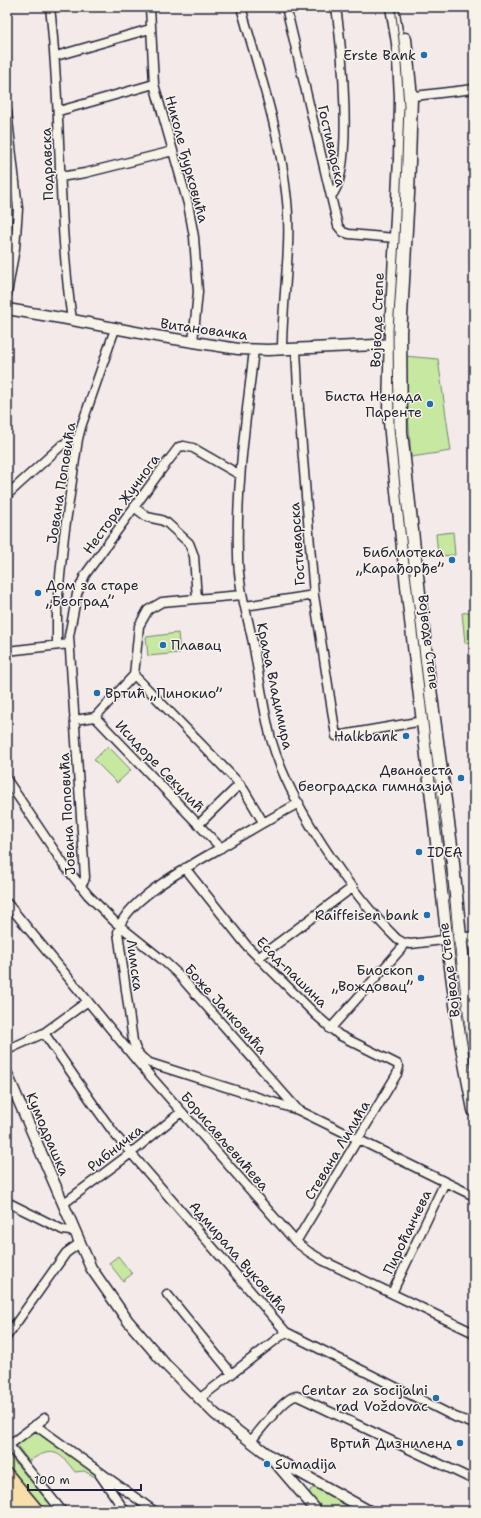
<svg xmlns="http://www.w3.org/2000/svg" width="481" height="1518" font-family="'Shantell Sans',sans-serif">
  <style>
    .green { fill: #c7e8a0; stroke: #74856e }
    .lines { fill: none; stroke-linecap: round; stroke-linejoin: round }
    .minor-casing { stroke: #22223b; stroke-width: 11 }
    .tertiary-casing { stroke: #22223b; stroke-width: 13 }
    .secondary-casing { stroke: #22223b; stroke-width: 15 }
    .trunk-casing { stroke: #22223b; stroke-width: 17 }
    .minor { stroke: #f7f3e8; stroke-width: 8 }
    .tertiary { stroke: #f7f3e8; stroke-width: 10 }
    .secondary { stroke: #f7f3e8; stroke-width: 12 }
    .trunk { stroke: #f8deab; stroke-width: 14 }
    .tram { stroke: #22223b; stroke-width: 1 }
    .poi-dot { fill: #1f6fb2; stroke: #f7f3e8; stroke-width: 1.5 }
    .labels { text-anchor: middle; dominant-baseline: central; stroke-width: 3; stroke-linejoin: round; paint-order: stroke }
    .poi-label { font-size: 14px; fill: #22223b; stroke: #f7f3e8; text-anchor: end }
    .street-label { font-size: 14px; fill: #22223b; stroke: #f7f3e8 }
  </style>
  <rect width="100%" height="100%" fill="#f4eaea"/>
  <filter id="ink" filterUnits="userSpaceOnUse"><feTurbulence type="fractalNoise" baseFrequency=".025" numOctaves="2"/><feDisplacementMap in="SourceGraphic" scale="8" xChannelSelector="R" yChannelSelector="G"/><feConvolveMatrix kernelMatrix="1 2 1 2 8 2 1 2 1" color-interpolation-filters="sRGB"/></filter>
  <g filter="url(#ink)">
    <path class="green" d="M 404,356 L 438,359 L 451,451 L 411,457 Z
      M 453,532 L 455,555 L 438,556 L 436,534 Z
      M 474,612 L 474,642 L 465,643 L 462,613 Z
      M 178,633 L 180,653 L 148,656 L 146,637 Z
      M 108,746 L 131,770 L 117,783 L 94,760 Z
      M 118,1256 L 132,1274 L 123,1281 L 109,1263 Z
      M 36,1428 L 97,1474 L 95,1477 L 84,1471 L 75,1472 C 59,1451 53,1446 29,1461 L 15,1443 Z
      M 7,1453 L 56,1511 L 45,1511 L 7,1466 Z
      M 314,1488 L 318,1488 L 356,1511 L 323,1511 L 310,1496 L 310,1490 Z"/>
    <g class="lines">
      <defs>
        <path id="minor" d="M 50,7 C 62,111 57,216 72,320
          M 150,7 L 154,84 L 188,204 L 194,237 L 198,292 L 193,342
          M 241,7 C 258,68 279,129 286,192 C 293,243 282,298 282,350
          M 286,7 L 338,226 L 343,232 L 349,234 L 395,238
          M 56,56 L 150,29
          M 406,97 L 474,89
          M 7,111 L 18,209 L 15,248 L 7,294
          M 59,111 L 154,84
          M 60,177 L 85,173 L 173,151
          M 331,196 C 355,174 341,41 336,7
          M 296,349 L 299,409 L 314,595 L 336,736 L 423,721
          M 254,350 C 246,418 236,487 238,555 C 238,585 247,614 253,643 C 259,675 263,708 271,739 C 289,803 350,893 397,939 L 404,943 L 411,944 L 474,936
          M 7,495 L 62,445 L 72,440 L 78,439
          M 134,507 L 147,517 L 161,520 L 167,523 L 189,543 L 194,556 L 197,599
          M 245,606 L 314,595
          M 57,645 L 57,606 L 64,536 L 78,439 L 81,427 L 115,329
          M 7,651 L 69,644
          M 134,675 L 235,779 L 244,790 L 263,822
          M 95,717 L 134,675 L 139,626 L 148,610 L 162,602 L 242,595
          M 95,717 L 221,848
          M 74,720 L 95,717
          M 7,780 L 64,865 L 88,895 L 115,922 L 165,962 L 178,974 L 298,1110 L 474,1196
          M 198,825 L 240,784
          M 185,868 L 247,946 L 316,1015 L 339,1035 L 397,1064 L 399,1067 L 397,1074 L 296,1242
          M 80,886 L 84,881 L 85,877 L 69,636 L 77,594 L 85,575 L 159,473 L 179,447 L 184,446 L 193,448 L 240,475
          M 7,903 L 137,1061 L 296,1242 L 309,1252 L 324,1261 L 474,1333
          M 258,958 L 353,887
          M 330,1029 L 401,949 L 404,943
          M 44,1033 L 98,1111 L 117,1137 L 286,1332 L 455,1417 L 474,1424
          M 7,1050 L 44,1033 L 88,1001
          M 298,1110 L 150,1063 C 140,1058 136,1052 133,1041 L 118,932 C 123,900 195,863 222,847 C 247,832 273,817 299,803
          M 7,1202 L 63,1230 L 70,1231 L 74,1229
          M 63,1204 L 131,1153 L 181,1112
          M 392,1293 L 445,1182
          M 167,1294 L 232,1374
          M 7,1336 L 66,1253 L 80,1243
          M 199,1399 L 286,1332
          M 35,1425 L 154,1511
          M 251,1441 C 259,1432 285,1396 297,1396 L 474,1480
          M 7,1443 L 62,1511
          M 9,1445 L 45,1418
          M 100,1475 L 125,1511"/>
        <path id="tertiary" d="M 7,309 L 67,319 L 156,336 L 238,349 L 268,350 L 397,344
          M 7,1074 L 91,1268 L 128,1321 L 165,1364 L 215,1414 L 270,1456 L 369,1511
          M 275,1462 L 317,1511"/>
        <path id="secondary" d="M 392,7 L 398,43 L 401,97 L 400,159 L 391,332 L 389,410 L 392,444 L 408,595 L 434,815 L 450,960 L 461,1042 L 474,1110
          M 405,39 L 411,97 L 408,194 L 400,333 L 401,432 L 428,674 L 452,853 L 460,937 L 474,1045"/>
        <path id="trunk" d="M 7,1476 L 36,1511
          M 7,1494 L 21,1511"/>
      </defs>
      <use href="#minor" class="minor-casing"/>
      <use href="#tertiary" class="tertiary-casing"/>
      <use href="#secondary" class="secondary-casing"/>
      <use href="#trunk" class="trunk-casing"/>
      <use href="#minor" class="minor"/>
      <use href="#tertiary" class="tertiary"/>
      <use href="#secondary" class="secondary"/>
      <use href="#trunk" class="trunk"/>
      <path class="tram" d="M 395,7 L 400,49 L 404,106 L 399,240 L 393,330 L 394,428 L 402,506 L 441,832 L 459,994 L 474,1088"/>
    </g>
  </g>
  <g class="poi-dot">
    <circle cx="424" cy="55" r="4"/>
    <circle cx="430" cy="404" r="4"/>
    <circle cx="452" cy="560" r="4"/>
    <circle cx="38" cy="593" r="4"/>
    <circle cx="163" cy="645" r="4"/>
    <circle cx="97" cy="693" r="4"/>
    <circle cx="406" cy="736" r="4"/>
    <circle cx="461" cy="778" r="4"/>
    <circle cx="419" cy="852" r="4"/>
    <circle cx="427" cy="915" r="4"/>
    <circle cx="421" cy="978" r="4"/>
    <circle cx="436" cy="1398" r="4"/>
    <circle cx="460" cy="1443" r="4"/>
    <circle cx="267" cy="1464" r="4"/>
  </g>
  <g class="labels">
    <g class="poi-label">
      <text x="416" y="55">Erste Bank</text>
      <text x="422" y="396">Биста Ненада<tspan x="422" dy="16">Паренте</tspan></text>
      <text x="444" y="552">Библиотека<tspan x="444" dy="16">„Карађорђе”</tspan></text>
      <text x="46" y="585" text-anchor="start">Дом за старе<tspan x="46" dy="16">„Београд”</tspan></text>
      <text x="171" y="645" text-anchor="start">Плавац</text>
      <text x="105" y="693" text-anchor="start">Вртић „Пинокио”</text>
      <text x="398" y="736">Halkbank</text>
      <text x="453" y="770">Дванаеста<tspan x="453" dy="16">београдска гимназија</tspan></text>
      <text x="427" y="852" text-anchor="start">IDEA</text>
      <text x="419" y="915">Raiffeisen bank</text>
      <text x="413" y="970">Биоскоп<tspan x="413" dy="16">„Вождовац”</tspan></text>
      <text x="428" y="1390">Centar za socijalni<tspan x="428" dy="16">rad Voždovac</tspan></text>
      <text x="452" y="1443">Вртић Дизниленд</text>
      <text x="275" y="1464" text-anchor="start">Sumadija</text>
    </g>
    <g class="street-label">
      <text transform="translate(332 146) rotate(77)">Гостиварска</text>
      <text transform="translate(187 159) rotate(75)">Николе Ђурковића</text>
      <text transform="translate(47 164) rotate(-92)">Подравска</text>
      <text transform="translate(377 320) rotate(-88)">Војводе Степе</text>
      <text transform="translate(204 329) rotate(8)">Витановачка</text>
      <text transform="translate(61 483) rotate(-81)">Јована Поповића</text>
      <text transform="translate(121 504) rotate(-54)">Нестора Жучнога</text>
      <text transform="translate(297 544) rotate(-94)">Гостиварска</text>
      <text transform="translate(429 642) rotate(83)">Војводе Степе</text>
      <text transform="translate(275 686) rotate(78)">Краља Владимира</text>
      <text transform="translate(160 766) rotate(46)">Исидоре Секулић</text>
      <text transform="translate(67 814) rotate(-93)">Јована Поповића</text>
      <text transform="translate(135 965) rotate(82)">Лимска</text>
      <text transform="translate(449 970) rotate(-97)">Војводе Степе</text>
      <text transform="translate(292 972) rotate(45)">Есад-пашина</text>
      <text transform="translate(226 1009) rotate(48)">Боже Јанковића</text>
      <text transform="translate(48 1134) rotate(67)">Кумодрашка</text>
      <text transform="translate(225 1141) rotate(49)">Борисављевићева</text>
      <text transform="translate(115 1148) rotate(-38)">Рибничка</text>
      <text transform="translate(337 1150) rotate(-59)">Стевана Лилића</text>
      <text transform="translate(407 1232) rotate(-64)">Пироћанчева</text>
      <text transform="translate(239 1257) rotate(49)">Адмирала Вуковића</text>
    </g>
  </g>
  <rect width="481" height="1518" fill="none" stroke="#f7f3e8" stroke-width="24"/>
  <rect x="12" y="12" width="457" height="1494" fill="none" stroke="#22223b" stroke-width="1.5" filter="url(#ink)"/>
  <path d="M28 1484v6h113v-6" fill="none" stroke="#22223b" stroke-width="2"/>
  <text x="34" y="1484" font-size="12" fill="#22223b" stroke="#f7f3e8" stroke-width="3" paint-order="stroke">100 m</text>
</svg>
